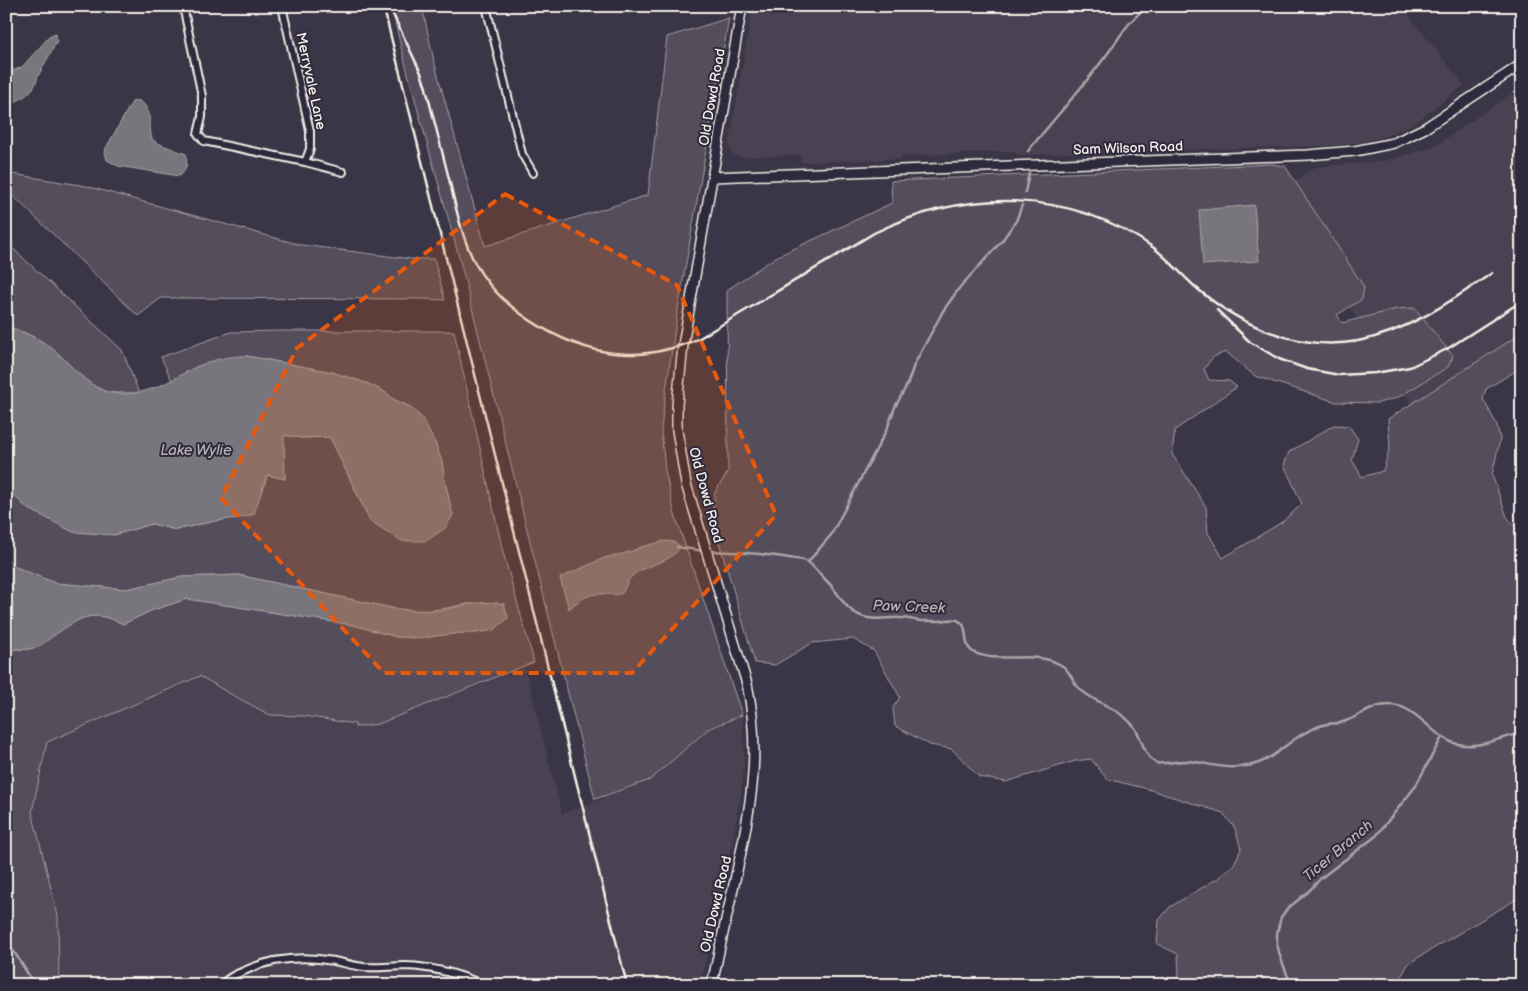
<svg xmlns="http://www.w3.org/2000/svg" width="1528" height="991" font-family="'Balsamiq Sans',sans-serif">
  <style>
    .built { fill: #484352 }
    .green { fill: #534e5c; stroke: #a4a0a2 }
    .water { fill: #78747b; stroke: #aaa6a7 }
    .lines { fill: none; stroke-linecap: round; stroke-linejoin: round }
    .stream { stroke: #aaa6a7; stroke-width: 2.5 }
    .street-casing { stroke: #f4f1e8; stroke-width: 10 }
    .secondary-casing { stroke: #f4f1e8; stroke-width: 12 }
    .street { stroke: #2f2a3d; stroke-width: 6 }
    .secondary { stroke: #2f2a3d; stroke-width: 9 }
    .rail { stroke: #f4f1e8; stroke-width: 2.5 }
    .marked { fill: #e8590c; fill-opacity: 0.2; stroke: #e8590c; stroke-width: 4; stroke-dasharray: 10 6; stroke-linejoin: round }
    .labels { text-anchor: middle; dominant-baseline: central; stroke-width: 4; stroke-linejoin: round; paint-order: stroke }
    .street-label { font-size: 14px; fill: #f4f1e8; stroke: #2f2a3d }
    .water-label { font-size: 15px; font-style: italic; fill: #b6b2b2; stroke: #2f2a3d }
  </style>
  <rect width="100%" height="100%" fill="#3b3647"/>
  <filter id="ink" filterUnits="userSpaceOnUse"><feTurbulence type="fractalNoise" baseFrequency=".02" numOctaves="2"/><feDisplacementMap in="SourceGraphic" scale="10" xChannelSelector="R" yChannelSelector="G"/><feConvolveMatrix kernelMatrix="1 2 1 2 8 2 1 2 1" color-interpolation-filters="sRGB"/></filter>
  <g filter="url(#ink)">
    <path class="built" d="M 753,6 L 1401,6 L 1464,85 L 1415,123 L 1386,136 L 1364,142 L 1342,145 L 1017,155 L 1016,151 L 902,156 L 901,159 L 801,162 L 800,155 L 739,157 L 734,155 L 731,151 L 729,144 Z
      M 1522,86 L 1522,342 L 1416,410 L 1276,194 L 1315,167 L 1385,161 L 1434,147 Z
      M 524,668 L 530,687 L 562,814 L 650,780 L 708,729 L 742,715 L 744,756 L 742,788 L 733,839 L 700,985 L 59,985 L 58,916 L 32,812 L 47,742 L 200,676 L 227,692 L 270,715 L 304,716 L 356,724 L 410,712 Z"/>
    <path class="green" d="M 391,6 L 422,6 L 434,61 L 485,246 L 648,195 L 667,37 L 729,18 L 677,315 L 663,411 L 661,430 L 665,470 L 674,512 L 742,715 L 708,729 L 650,780 L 595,799 C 551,628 509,456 466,284 C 442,191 413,100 391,6 Z
      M 1271,164 L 1285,166 L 1364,287 L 1362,299 L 1337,315 L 1342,323 L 1397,309 L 1414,308 L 1453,356 L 1448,367 L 1397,398 L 1378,403 L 1336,402 L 1255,376 L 1226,352 L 1213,357 L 1204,369 L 1209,380 L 1229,381 L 1237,387 L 1175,430 L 1172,454 L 1206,507 L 1208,533 L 1223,558 L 1282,522 L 1302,504 L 1284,465 L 1289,452 L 1334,425 L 1349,426 L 1358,439 L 1352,460 L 1362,477 L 1383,471 L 1390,447 L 1388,419 L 1522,333 L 1522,367 L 1486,389 L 1483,399 L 1497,425 L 1500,439 L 1492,475 L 1507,517 L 1522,535 L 1522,899 L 1517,899 L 1409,963 L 1400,978 L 1401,985 L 1175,985 L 1179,976 L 1178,954 L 1157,944 L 1159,920 L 1170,907 L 1220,877 L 1234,864 L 1241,849 L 1235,828 L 1223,813 L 1148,789 L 1107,779 L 1091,759 L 1075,761 L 1006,782 L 979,777 L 952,749 L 930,745 L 895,726 L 893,708 L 900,697 L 874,651 L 853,639 L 812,643 L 775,665 L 755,663 L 719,542 L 711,528 L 715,492 L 728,472 L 727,290 L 776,257 L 892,203 L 891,181 Z
      M 6,173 L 86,186 L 301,245 L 411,259 L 434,259 L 445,300 L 421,299 L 161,298 L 138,316 L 6,189 Z
      M 6,242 L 122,350 L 139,393 C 129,392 118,394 108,392 C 86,386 71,364 54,350 C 39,338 24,332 6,326 Z
      M 281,331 L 454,331 L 503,552 L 534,662 L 378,724 L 355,727 L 355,724 L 304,716 L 270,715 L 227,692 L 200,676 L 47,742 L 32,812 L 58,916 L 59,985 L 6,985 L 6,651 C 15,648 25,651 33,648 C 41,646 46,640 53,636 C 79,618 92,608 123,624 L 153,610 L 187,599 L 353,625 L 397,637 L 420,638 L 460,633 L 476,633 L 494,630 L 508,618 L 504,604 L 467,604 L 441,609 L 422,611 L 396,609 L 238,575 L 182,577 L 126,589 L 55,583 L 15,567 L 6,558 L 6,488 L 27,508 L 114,535 L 152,524 L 176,530 L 209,522 L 263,491 L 267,475 L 285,479 L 283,435 L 302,438 L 330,437 L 370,521 L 449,498 L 445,482 L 442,462 L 435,443 L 410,407 L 393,399 L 385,392 L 366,383 L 332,372 L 247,356 L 212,362 L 198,366 L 172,381 L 161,357 L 231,332 Z"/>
    <path class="water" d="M 56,34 L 57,41 L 38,76 C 35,93 20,100 6,106 L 6,74 L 22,67 L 49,37 Z
      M 137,100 C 154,106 148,126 152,139 L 157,143 L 186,154 C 188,162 186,173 179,176 L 118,166 L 107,160 L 105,152 L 106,148 L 132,102 Z
      M 1254,205 L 1259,261 L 1203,265 L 1199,210 Z
      M 6,326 C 24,332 39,338 54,350 C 71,364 86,386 108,392 C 137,399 164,385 188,371 C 204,362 229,355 247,356 L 332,372 L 366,383 L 385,392 L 393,399 L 410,407 L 422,418 L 435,443 L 442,462 L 445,482 L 453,515 L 445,528 L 426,541 L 402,541 L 370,521 L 330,437 L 302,438 L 284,435 L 285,479 L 267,475 L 254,514 L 244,517 L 209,522 L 176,530 L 152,524 L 114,535 L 73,532 L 27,508 L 6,488 Z
      M 664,541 L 674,542 L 680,546 C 673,563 645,564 632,576 C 627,580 626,588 622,593 C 615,596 609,594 602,594 C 588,593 579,600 569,609 L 560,578 L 604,558 L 630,552 L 641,547 Z
      M 6,558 L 16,567 L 55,583 L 126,589 L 182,577 L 238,575 L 396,609 C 410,610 424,611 439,610 C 464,607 477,599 504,604 L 508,618 L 494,630 L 476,633 L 460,633 L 420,638 L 397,637 L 353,625 L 187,599 L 153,610 L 123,624 C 92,608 79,618 53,636 C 46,641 41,646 33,648 C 24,651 15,647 6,651 Z"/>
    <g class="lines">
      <path class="stream" d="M 1028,151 C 1054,119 1083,87 1108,53 C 1122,34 1128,21 1148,6
        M 1025,192 L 1029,173
        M 677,547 L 704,551
        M 710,551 C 737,552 763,553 789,558 C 795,559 803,559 808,562 C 811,564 815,569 818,572 C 823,577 829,583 834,589 C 843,601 848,612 864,617 C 876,621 889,617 901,618 C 908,618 913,620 920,621 C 926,621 932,621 939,621 C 944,621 952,618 957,620 C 971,625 961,645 973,652 C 998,665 1035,649 1061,665 C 1069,669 1072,680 1078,687 C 1093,704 1118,705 1135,728 C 1142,738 1144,757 1156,763 C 1162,765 1179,760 1189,761 C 1206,763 1222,769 1240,767 C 1271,764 1278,749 1301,735 C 1308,731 1316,727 1323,725 C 1330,723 1339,724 1346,721 C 1356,717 1366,711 1376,707 C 1415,695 1428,738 1458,744 C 1479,749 1501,737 1522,733
        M 808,562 L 831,535 L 887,429 L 895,407 L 907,385 L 914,365 L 943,311 L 960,287 L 1001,242 L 1016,221 L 1022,205
        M 6,939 L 35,985
        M 1291,985 L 1280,956 L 1277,944 L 1277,933 L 1281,917 L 1287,909 L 1308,892 L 1321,878 L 1376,836 L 1415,787 L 1441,739"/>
      <defs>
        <path id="street" d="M 183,6 L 202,96 L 202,117 L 198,134 L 204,141 L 305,162 L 343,172
          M 282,6 L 310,131 L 310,149 L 305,162
          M 486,6 L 522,154 L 533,173
          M 222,985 C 227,978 236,974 244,971 C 272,958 304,956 334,961 C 344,963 354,966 364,967 C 378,968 392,966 406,966 C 434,967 459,974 484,985"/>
        <path id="secondary" d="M 712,177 L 1308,155 L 1355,151 L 1394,143 L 1425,128 L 1522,64
          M 712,985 C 719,950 727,915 735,880 C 750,813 762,753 747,684 L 686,484 L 677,430 L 677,405 L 683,345 L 742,6"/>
      </defs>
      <use href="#street" class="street-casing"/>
      <use href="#secondary" class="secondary-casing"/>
      <use href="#street" class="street"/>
      <use href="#secondary" class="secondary"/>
      <path class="rail" d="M 389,6 L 421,73 L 426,88 C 434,121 443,154 451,187 C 457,213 463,240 475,263 C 502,313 572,353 628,354 C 653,355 676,348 698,339 L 874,233 C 965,188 1069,188 1154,248 C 1168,259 1179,272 1192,284 C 1236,324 1298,352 1358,341 C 1409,331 1450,302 1492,273
        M 384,9 L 627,985
        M 1217,310 L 1250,342 L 1279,359 L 1307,369 L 1339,375 L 1375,373 L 1410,367 L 1447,349 L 1522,301"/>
    </g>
  </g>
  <path class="marked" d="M 505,194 L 677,285 L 776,515 L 632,673 L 384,673 L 221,498 L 297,348 Z"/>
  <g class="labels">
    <g class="street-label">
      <text transform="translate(311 81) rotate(78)">Merryvale Lane</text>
      <text transform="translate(712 97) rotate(-80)">Old Dowd Road</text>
      <text transform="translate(1128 148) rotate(-2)">Sam Wilson Road</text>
      <text transform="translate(706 495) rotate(75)">Old Dowd Road</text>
      <text transform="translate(716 904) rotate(-77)">Old Dowd Road</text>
    </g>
    <g class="water-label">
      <text x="196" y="450">Lake Wylie</text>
      <text transform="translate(909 607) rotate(2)">Paw Creek</text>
      <text transform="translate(1338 851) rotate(-40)">Ticer Branch</text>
    </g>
  </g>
  <rect width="1528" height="991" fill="none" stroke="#2f2a3d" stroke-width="25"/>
  <rect x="12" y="12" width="1503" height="966" fill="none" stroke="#f4f1e8" stroke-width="2" filter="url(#ink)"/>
</svg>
